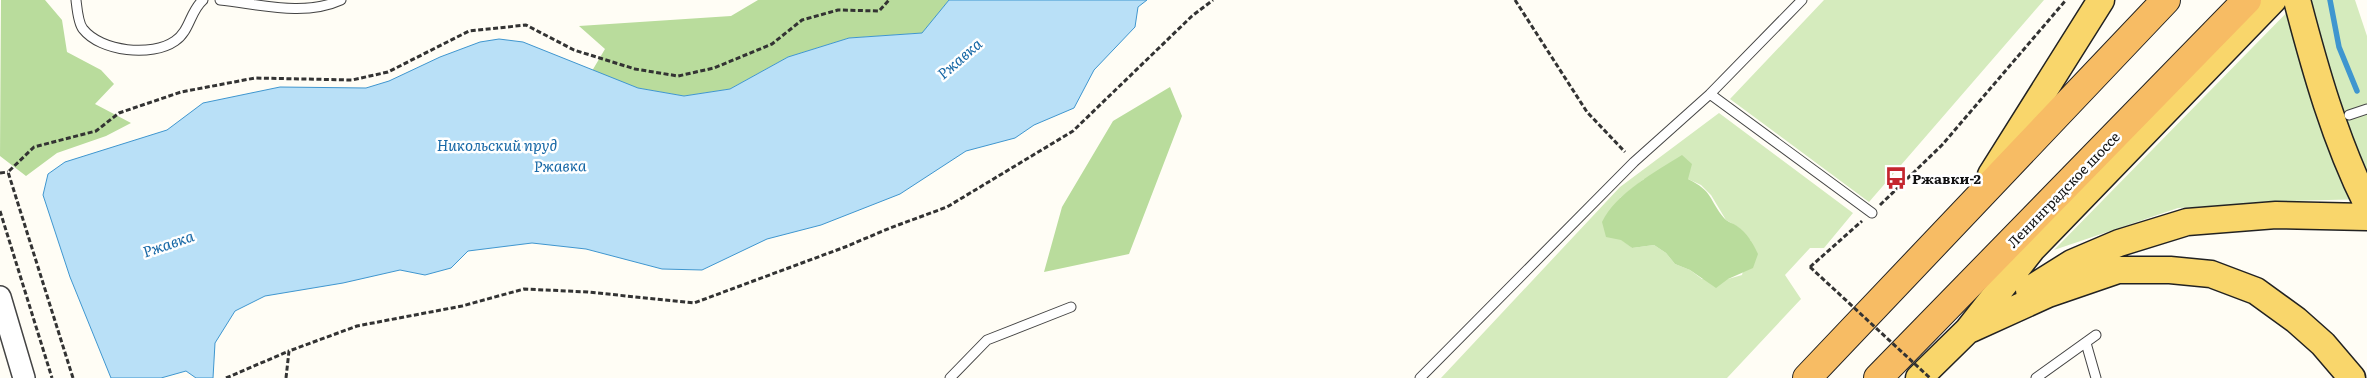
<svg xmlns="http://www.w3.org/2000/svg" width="2367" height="378" font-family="Literata,serif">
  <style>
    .green { fill: #d5ebbd; fill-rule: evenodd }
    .forest { fill: #b9dc9c }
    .water { fill: #b9e0f7; stroke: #3f96cf }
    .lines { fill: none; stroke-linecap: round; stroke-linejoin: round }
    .stream { stroke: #3f96cf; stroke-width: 5.5 }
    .service-casing { stroke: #444; stroke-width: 11 }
    .tertiary-casing { stroke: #444; stroke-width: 24 }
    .primary-casing { stroke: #222; stroke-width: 29 }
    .trunk-casing { stroke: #222; stroke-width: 30 }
    .path { stroke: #333; stroke-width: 3; stroke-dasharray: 5 2.5; stroke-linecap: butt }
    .service { stroke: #fff; stroke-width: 9 }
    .tertiary { stroke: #fff; stroke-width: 21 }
    .primary { stroke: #f9d66b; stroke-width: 26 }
    .trunk { stroke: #f7bc64; stroke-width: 28 }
    .path-bridge { stroke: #333; stroke-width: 3; stroke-dasharray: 5 2.5; stroke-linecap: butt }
    .labels { text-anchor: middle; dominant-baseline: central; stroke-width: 5; stroke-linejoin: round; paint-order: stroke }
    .poi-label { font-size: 14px; font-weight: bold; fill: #111; stroke: #fff; text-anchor: start }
    .street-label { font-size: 14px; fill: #111; stroke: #fff }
    .water-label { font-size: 15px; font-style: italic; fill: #1768a6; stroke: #fff }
  </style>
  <rect width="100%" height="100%" fill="#fffdf5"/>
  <path class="green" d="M 1824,0 L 2044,0 L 1869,202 L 1730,99 Z
    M 2299,0 L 2355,0 L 2367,36 L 2367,199 L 2290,201 L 2178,208 L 2054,250 Z
    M 1719,113 L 1853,213 L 1824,248 L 1810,248 L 1785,275 L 1801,299 L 1727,378 L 1441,378 L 1620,187 ZM 1644,179 L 1688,179 L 1701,185 L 1711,195 L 1726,220 L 1738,227 L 1751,241 L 1742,275 L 1728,279 L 1702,279 L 1690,270 L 1675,264 L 1666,253 L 1654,245 L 1632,248 L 1622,240 L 1620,198 Z"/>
  <path class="forest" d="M 1,0 L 45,0 L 62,20 L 67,52 L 101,70 L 114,84 L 95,104 L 131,123 L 106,136 L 57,153 L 26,176 L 0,156 Z
    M 758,0 L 949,0 L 923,33 L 849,38 L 788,57 L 730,89 L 684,96 L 638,88 L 592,71 L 605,49 L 579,26 L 731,16 Z
    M 1170,87 L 1182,116 L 1129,254 L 1044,272 L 1062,207 L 1113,121 Z
    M 1682,155 L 1692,164 L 1688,179 C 1713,191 1709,200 1724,218 C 1727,222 1733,223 1737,226 C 1747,233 1753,243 1758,254 L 1753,268 L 1728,279 L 1716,288 L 1690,270 L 1675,264 L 1666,253 L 1654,245 L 1632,248 L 1621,240 L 1606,237 L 1602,222 C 1616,193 1655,172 1682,155 Z"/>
  <path class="water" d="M 949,0 L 1147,0 L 1138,7 L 1135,27 L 1094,70 L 1074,108 L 1034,125 L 1015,138 L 966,151 L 900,194 L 821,225 L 767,239 L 702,270 L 662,269 L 586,249 L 532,243 L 468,251 L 451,268 L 425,275 L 400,270 L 343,283 L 265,296 L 235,311 L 215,343 L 213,378 L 196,378 L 186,371 L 161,378 L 111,378 L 70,277 L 43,195 L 48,174 L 65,162 L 167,130 L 203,103 L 280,87 L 366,88 L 389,81 L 440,57 L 480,42 L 499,39 L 523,42 L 638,88 L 684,96 L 730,89 L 788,57 L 849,38 L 922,33 Z"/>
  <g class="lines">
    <path class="stream" d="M 2330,0 L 2339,47 L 2357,91"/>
    <defs>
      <path id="service" d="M 76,0 C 77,8 78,23 83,29 C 101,52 152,57 175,41 C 190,31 190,11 203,0
        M 220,0 C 259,4 304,17 341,0
        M 1710,94 L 1872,213
        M 2349,115 L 2367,109
        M 2086,343 L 2096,378
        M 950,378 L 987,340 L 1071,307
        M 1420,378 L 1634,162 L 1710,94 L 1802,0
        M 2036,378 L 2096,335"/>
      <path id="tertiary" d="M 0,297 L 24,378"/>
      <path id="primary" d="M 2297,0 C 2315,69 2335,140 2367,204
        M 1991,175 L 2101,0
        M 2029,290 L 2072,263 L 2119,243 L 2187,222 L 2276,215 L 2367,217
        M 1971,329 L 2048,294 L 2118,270 L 2170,270 L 2211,274 L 2256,291 L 2296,320 L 2323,344 L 2352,378
        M 1919,378 L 1968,330 L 2032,249 L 2273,0"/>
      <path id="trunk" d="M 1807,378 L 2166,0
        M 1878,378 L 2247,0"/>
    </defs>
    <use href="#service" class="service-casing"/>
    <use href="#tertiary" class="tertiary-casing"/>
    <use href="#primary" class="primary-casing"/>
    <use href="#trunk" class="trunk-casing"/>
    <path class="path" d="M 1515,0 L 1587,112 L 1625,152
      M 0,173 L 8,172
      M 1880,205 L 1942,145 L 2066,0
      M 0,211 L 52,378
      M 1810,267 L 1862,221
      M 73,378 L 8,172 L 34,147 L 96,131 L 119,113 L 181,92 L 255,78 L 352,80 L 388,72 L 469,31 L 526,25 L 574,50 L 635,69 L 678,76 L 714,68 L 772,44 L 802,20 L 838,10 L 879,11 L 889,0
      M 226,378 L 289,351
      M 286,378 L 289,351 L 357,326 L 462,306 L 524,289 L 588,292 L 694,303 L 845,247 L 890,228 L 947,207 L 1073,131 L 1192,16 L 1213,0"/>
    <use href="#service" class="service"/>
    <use href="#tertiary" class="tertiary"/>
    <use href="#primary" class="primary"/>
    <use href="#trunk" class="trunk"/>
    <path class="path-bridge" d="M 1810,267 L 1930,378"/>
  </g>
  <defs>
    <symbol id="bus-bare" viewBox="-9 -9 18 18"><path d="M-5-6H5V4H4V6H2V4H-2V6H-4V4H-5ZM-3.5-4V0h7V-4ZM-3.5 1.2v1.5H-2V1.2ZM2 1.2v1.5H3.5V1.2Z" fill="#c4262e" stroke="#fff" stroke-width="2.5" paint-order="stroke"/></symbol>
  </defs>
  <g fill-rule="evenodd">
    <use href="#bus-bare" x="1880" y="162" width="32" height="32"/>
  </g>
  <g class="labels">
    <g class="poi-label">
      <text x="1912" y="178">Ржавки-2</text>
    </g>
    <g class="street-label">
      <text transform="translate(2063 189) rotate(-46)">Ленинградское шоссе</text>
    </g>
    <g class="water-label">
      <text transform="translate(959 58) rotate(-41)">Ржавка</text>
      <text x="497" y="144">Никольский пруд</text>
      <text transform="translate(560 165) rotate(-1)">Ржавка</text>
      <text transform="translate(168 243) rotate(-19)">Ржавка</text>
    </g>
  </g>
</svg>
